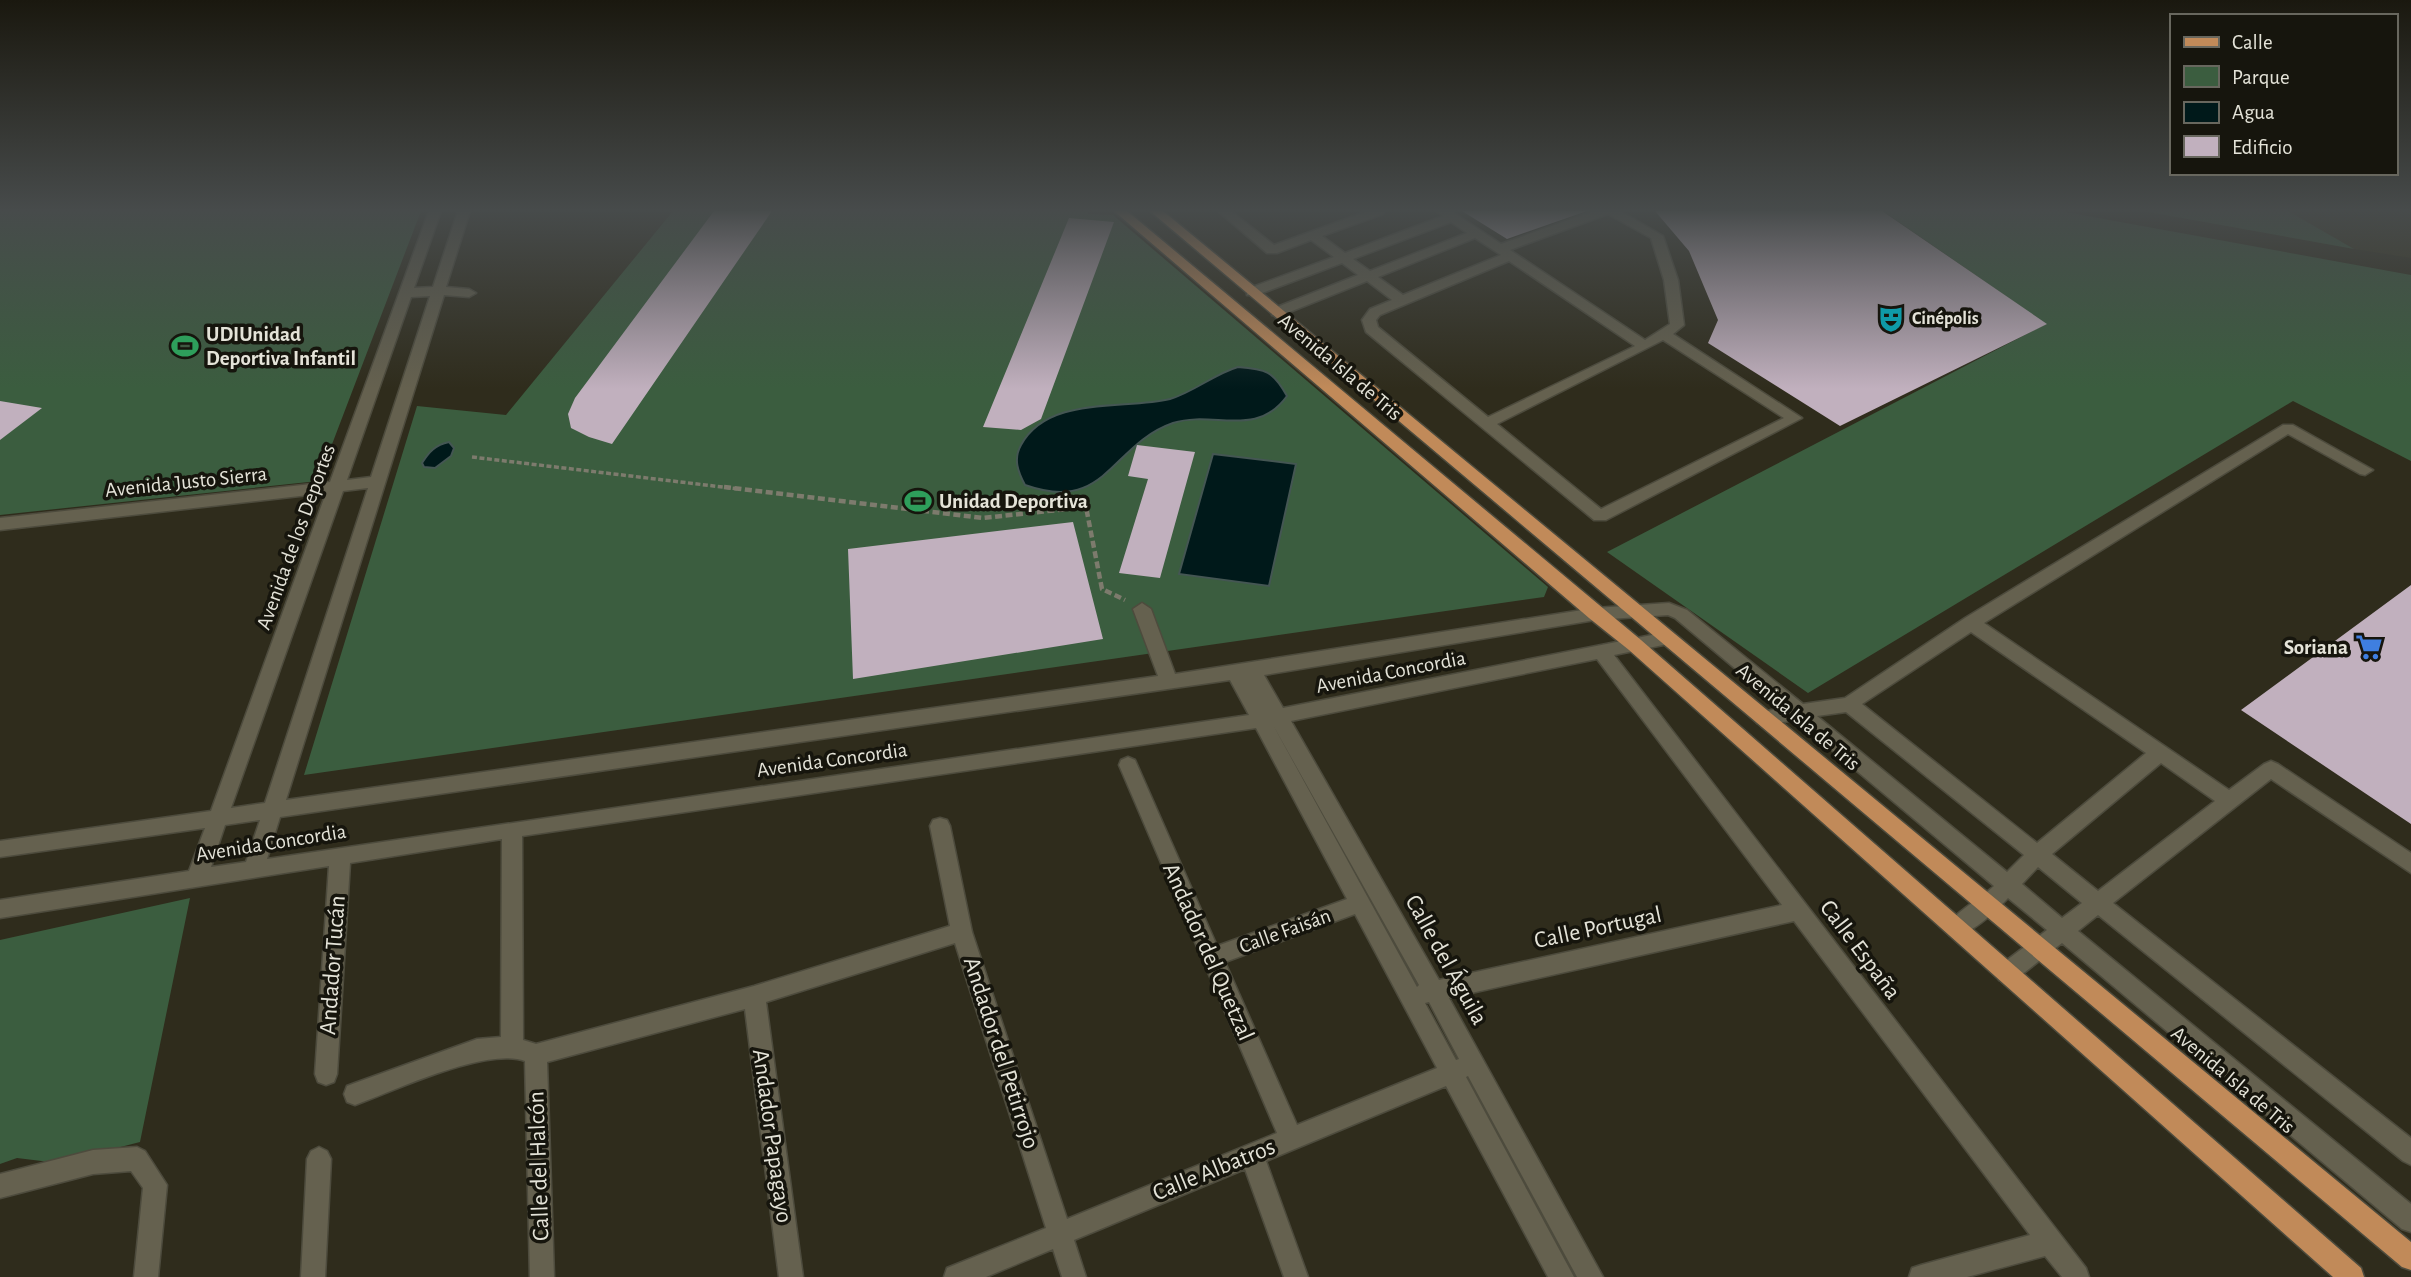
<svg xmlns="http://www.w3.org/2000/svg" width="2411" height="1277" font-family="'Alegreya Sans',sans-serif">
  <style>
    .built { fill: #38341d }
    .green { fill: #3b5d3f }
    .water { fill: #00191a; stroke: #445653; stroke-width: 2 }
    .building { fill: #c1b0be }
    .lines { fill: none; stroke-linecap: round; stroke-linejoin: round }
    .minor-casing { stroke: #4d4b3d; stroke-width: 3 }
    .major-casing { stroke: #4d4b3d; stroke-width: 3 }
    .path-far1 { stroke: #7d7b6d; stroke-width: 3.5; stroke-dasharray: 5 2.5; stroke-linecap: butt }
    .path { stroke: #7d7b6d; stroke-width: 4.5; stroke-dasharray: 7 3.5; stroke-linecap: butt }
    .minor { fill: #65614f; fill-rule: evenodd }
    .major { fill: #c18a59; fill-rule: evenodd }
    .labels { text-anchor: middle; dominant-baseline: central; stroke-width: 7; stroke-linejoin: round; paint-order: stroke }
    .far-poi-label { font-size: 18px; font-weight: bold; fill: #e4e3d8; stroke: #16150d; text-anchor: start }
    .poi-label { font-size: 21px; font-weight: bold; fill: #e4e3d8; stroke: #16150d; text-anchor: start }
    .street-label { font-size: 21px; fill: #e4e3d8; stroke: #16150d }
    .near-street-label { font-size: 24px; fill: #e4e3d8; stroke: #16150d }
  </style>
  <rect width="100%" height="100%" fill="#2f2c1c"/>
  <path class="built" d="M 2143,211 L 2411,211 L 2411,258 L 2354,249 Z"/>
  <path class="green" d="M 0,211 L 421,211 L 318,481 L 0,515 Z
    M 673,211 L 1088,211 L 1088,214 L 1113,215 L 1548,587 L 1544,597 L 304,775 L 417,406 L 506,415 Z
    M 1883,211 L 2060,211 L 2411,275 L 2411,461 L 2293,401 L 1808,693 L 1607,552 L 2046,324 Z
    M 2143,211 L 2288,211 L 2354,249 Z
    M 190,898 L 140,1142 L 58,1163 L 17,1158 L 0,1164 L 0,940 Z"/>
  <path class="water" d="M 1238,367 C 1266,369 1273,371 1287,396 C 1256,439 1214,410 1173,423 C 1110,445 1107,514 1025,485 C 1018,472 1013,459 1021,445 C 1048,395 1125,410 1170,399 C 1194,392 1214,374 1238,367 Z
    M 449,442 L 454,448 L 451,456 L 435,468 L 424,467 L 422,463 C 429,452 435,445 449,442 Z
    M 1213,454 L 1296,464 L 1269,586 L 1179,574 Z"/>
  <path class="building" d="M 714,211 L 772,211 L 612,444 L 589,437 L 571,428 L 568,414 L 575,398 Z
    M 1462,211 L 1587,211 L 1507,239 Z
    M 1655,211 L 1882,211 L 2047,324 L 1840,426 L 1708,343 L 1718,320 L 1689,251 Z
    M 1069,218 L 1114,222 L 1041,419 L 1021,430 L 983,427 Z
    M 0,401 L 42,408 L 0,440 Z
    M 1137,445 L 1195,452 L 1160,578 L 1119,573 L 1148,479 L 1128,476 Z
    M 1073,522 L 1103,639 L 853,679 L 848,549 Z
    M 2411,585 L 2411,824 L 2241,710 Z"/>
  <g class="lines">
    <defs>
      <path id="minor" d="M 429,211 L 441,211 L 414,288 L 433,287 L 458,211 L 470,211 L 446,287 L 469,289 L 476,293 L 469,297 L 444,295 L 286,800 L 1158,676 L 1133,609 L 1142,603 L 1151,609 L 1175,674 L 1595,608 L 1669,603 L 1687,610 L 1803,704 L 1845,698 L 1965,618 L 2283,425 L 2293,425 L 2373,470 L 2365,475 L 2360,474 L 2288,434 L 1984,623 L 2229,790 L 2264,764 L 2271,761 L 2278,764 L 2411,853 L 2411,873 L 2271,779 L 2113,903 L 2411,1138 L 2411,1165 L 2403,1161 L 2098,915 L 2078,931 L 2411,1204 L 2411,1232 L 2402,1229 L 2062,943 L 2015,980 L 2007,983 L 1999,980 L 1996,973 L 1999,966 L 2047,930 L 2008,898 C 1994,913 1976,930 1956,937 L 1949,935 L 1946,928 C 1952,914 1981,898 1994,886 L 1796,720 L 1764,725 L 1757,723 L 1755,718 L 1757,713 L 1782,708 L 1675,618 L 1668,615 L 1595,620 L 1264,675 L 1283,708 L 1667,632 L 1673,633 L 1676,638 L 1673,643 L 1614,655 L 2086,1268 L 2089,1277 L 2062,1277 L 2045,1256 L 1967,1277 L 1909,1277 L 1912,1268 L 1921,1265 L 2030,1235 L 1794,921 L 1449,998 L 1603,1277 L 1577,1277 L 1468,1076 L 1466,1077 L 1574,1277 L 1548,1277 L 1446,1086 L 1266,1161 L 1308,1277 L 1284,1277 L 1245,1169 L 1074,1240 L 1086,1277 L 1062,1277 L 1053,1249 L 986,1277 L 944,1277 L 947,1268 L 1046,1228 L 955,943 L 766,1002 L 803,1277 L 779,1277 L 745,1009 L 547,1062 L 554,1277 L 530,1277 L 525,1061 C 486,1047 396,1090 355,1105 L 347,1102 L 344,1094 L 347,1086 L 355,1083 L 477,1039 L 501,1037 L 502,839 L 350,863 L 337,1074 L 334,1082 L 326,1085 L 318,1082 L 315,1074 L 329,866 L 0,918 L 0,900 L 189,871 L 205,828 L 0,857 L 0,841 L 211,811 L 326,493 L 0,530 L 0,518 L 330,482 ZM 430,296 L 371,477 L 347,480 L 411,297 ZM 368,488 L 265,803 L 231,808 L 343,491 ZM 1971,632 L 2146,753 L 2037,843 L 1862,704 ZM 1597,659 L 1782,905 L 1439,980 L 1291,721 ZM 1230,680 L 1249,715 L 267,859 L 280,817 ZM 1846,712 L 2024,855 L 2007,872 L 1817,716 ZM 1273,725 L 1419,985 L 1417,987 ZM 1256,728 L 1347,899 L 1217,946 L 1135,760 L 1128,757 L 1121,760 L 1119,765 L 1277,1133 L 1067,1219 L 972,932 L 950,826 L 947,820 L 940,818 L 933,820 L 930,826 L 950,926 L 754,986 L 536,1044 L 523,1040 L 522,836 ZM 2161,763 L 2215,801 L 2098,891 L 2052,854 ZM 260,820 L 246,862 L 211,867 L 225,825 ZM 2038,867 L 2082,903 L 2062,918 L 2022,884 ZM 1355,914 L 1437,1068 L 1297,1125 L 1225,962 ZM 1429,1002 L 1459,1059 L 1456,1060 L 1425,1003 Z
        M 1218,211 L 1231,211 L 1274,245 L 1368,211 L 1385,211 L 1383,214 L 1322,236 L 1345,253 L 1443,216 L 1437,211 L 1451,211 L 1501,244 L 1594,211 L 1620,211 L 1663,236 L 1678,280 L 1684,325 L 1673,334 L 1802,418 L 1606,520 L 1594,520 L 1366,332 L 1362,320 L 1370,309 L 1392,300 L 1367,281 L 1282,315 L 1272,315 L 1272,309 L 1358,275 L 1342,263 L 1257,295 L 1247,295 L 1247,289 L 1334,257 L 1311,240 L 1277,253 L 1267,253 ZM 1608,214 L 1651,238 L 1664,280 L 1670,324 L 1645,340 L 1510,250 ZM 1451,222 L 1467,233 L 1370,271 L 1353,259 ZM 1475,238 L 1501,255 L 1403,295 L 1378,277 ZM 1509,261 L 1635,346 L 1488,417 L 1378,327 L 1376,320 L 1380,315 ZM 1663,340 L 1784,418 L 1601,509 L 1497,424 Z
        M 137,1147 L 145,1151 L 167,1185 L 158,1277 L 134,1277 L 143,1188 L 131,1171 L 93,1174 L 0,1198 L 0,1174 L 93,1150 Z
        M 319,1147 L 327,1151 L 331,1159 L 325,1277 L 301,1277 L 307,1159 L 311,1151 Z"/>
      <path id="major" d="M 1114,211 L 1127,211 L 1641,640 L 2361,1268 L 2364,1277 L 2333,1277 L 1629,650 L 1589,618 Z
        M 1150,211 L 1163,211 L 2411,1242 L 2411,1270 L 2402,1267 Z"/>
    </defs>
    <use href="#minor" class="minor-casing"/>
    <use href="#major" class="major-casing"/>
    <path class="path-far1" d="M 472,457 L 739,489"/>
    <path class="path" d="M 724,487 L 983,518 L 1086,507 L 1102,589 L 1125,600"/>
    <use href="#minor" class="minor"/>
    <use href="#major" class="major"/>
  </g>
  <linearGradient id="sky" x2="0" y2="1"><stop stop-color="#1a180f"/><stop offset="0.54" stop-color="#474b4b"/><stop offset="1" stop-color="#474b4b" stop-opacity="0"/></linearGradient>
  <rect width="2411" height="389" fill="url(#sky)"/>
  <defs>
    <symbol id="theatre-bare" viewBox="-9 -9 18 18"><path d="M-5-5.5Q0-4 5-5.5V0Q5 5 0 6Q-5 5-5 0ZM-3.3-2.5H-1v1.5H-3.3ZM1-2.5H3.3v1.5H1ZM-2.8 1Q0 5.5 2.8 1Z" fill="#0f9aa8" stroke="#16150d" stroke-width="2.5" paint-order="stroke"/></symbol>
    <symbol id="stadium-bare" viewBox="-9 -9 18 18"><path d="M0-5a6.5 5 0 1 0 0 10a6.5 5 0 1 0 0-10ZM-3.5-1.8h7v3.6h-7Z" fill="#2e9e5b" stroke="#16150d" stroke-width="2.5" paint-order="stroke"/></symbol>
    <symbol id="supermarket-bare" viewBox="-9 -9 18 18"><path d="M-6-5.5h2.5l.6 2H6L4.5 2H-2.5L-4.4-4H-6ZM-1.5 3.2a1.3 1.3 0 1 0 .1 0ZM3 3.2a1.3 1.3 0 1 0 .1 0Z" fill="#3f7fe0" stroke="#16150d" stroke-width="2.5" paint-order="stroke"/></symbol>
  </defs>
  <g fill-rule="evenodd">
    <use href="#theatre-bare" x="1872" y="300" width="38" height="38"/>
    <use href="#stadium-bare" x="166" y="327" width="38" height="38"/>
    <use href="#stadium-bare" x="899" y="482" width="38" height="38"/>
    <use href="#supermarket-bare" x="2350" y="628" width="38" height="38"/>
  </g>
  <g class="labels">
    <g class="far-poi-label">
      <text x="1912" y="319">Cinépolis</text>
    </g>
    <g class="poi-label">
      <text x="206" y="334">UDIUnidad<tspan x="206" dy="24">Deportiva Infantil</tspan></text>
      <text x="939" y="501">Unidad Deportiva</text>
      <text x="2348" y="647" text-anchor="end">Soriana</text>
    </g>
    <g class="street-label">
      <text transform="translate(1340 367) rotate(40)">Avenida Isla de Tris</text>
      <text transform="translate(186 482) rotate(-6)">Avenida Justo Sierra</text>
      <text transform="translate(296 537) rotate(-70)">Avenida de los Deportes</text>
      <text transform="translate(1391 672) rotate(-11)">Avenida Concordia</text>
      <text transform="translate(1798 717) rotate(40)">Avenida Isla de Tris</text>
      <text transform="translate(832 760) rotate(-8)">Avenida Concordia</text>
      <text transform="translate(271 843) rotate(-9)">Avenida Concordia</text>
      <text transform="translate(1285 931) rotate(-20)">Calle Faisán</text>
      <text transform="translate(2233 1080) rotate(40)">Avenida Isla de Tris</text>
    </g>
    <g class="near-street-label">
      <text transform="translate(1598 928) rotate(-12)">Calle Portugal</text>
      <text transform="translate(1860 950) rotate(53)">Calle España</text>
      <text transform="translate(1208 952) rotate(66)">Andador del Quetzal</text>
      <text transform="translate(1446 960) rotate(61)">Calle del Águila</text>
      <text transform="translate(333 965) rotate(-86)">Andador Tucán</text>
      <text transform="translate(1001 1053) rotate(72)">Andador del Petirrojo</text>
      <text transform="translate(772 1136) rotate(82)">Andador Papagayo</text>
      <text transform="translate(539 1166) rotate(-92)">Calle del Halcón</text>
      <text transform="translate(1214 1170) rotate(-22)">Calle Albatros</text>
    </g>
  </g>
  <rect x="2170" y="14" width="228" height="161" fill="#16150d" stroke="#68675e" stroke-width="2"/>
  <rect x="2184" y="37" width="35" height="10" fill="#c18a59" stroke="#68675e" stroke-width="2"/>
  <text x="2232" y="49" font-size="21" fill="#e4e3d8">Calle</text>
  <rect x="2184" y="66" width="35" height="21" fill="#3b5d3f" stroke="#68675e" stroke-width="2"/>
  <text x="2232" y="84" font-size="21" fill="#e4e3d8">Parque</text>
  <rect x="2184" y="102" width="35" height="21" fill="#00191a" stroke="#68675e" stroke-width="2"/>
  <text x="2232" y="119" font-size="21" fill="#e4e3d8">Agua</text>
  <rect x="2184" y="136" width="35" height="21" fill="#c1b0be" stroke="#68675e" stroke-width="2"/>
  <text x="2232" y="154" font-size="21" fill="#e4e3d8">Edificio</text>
</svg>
